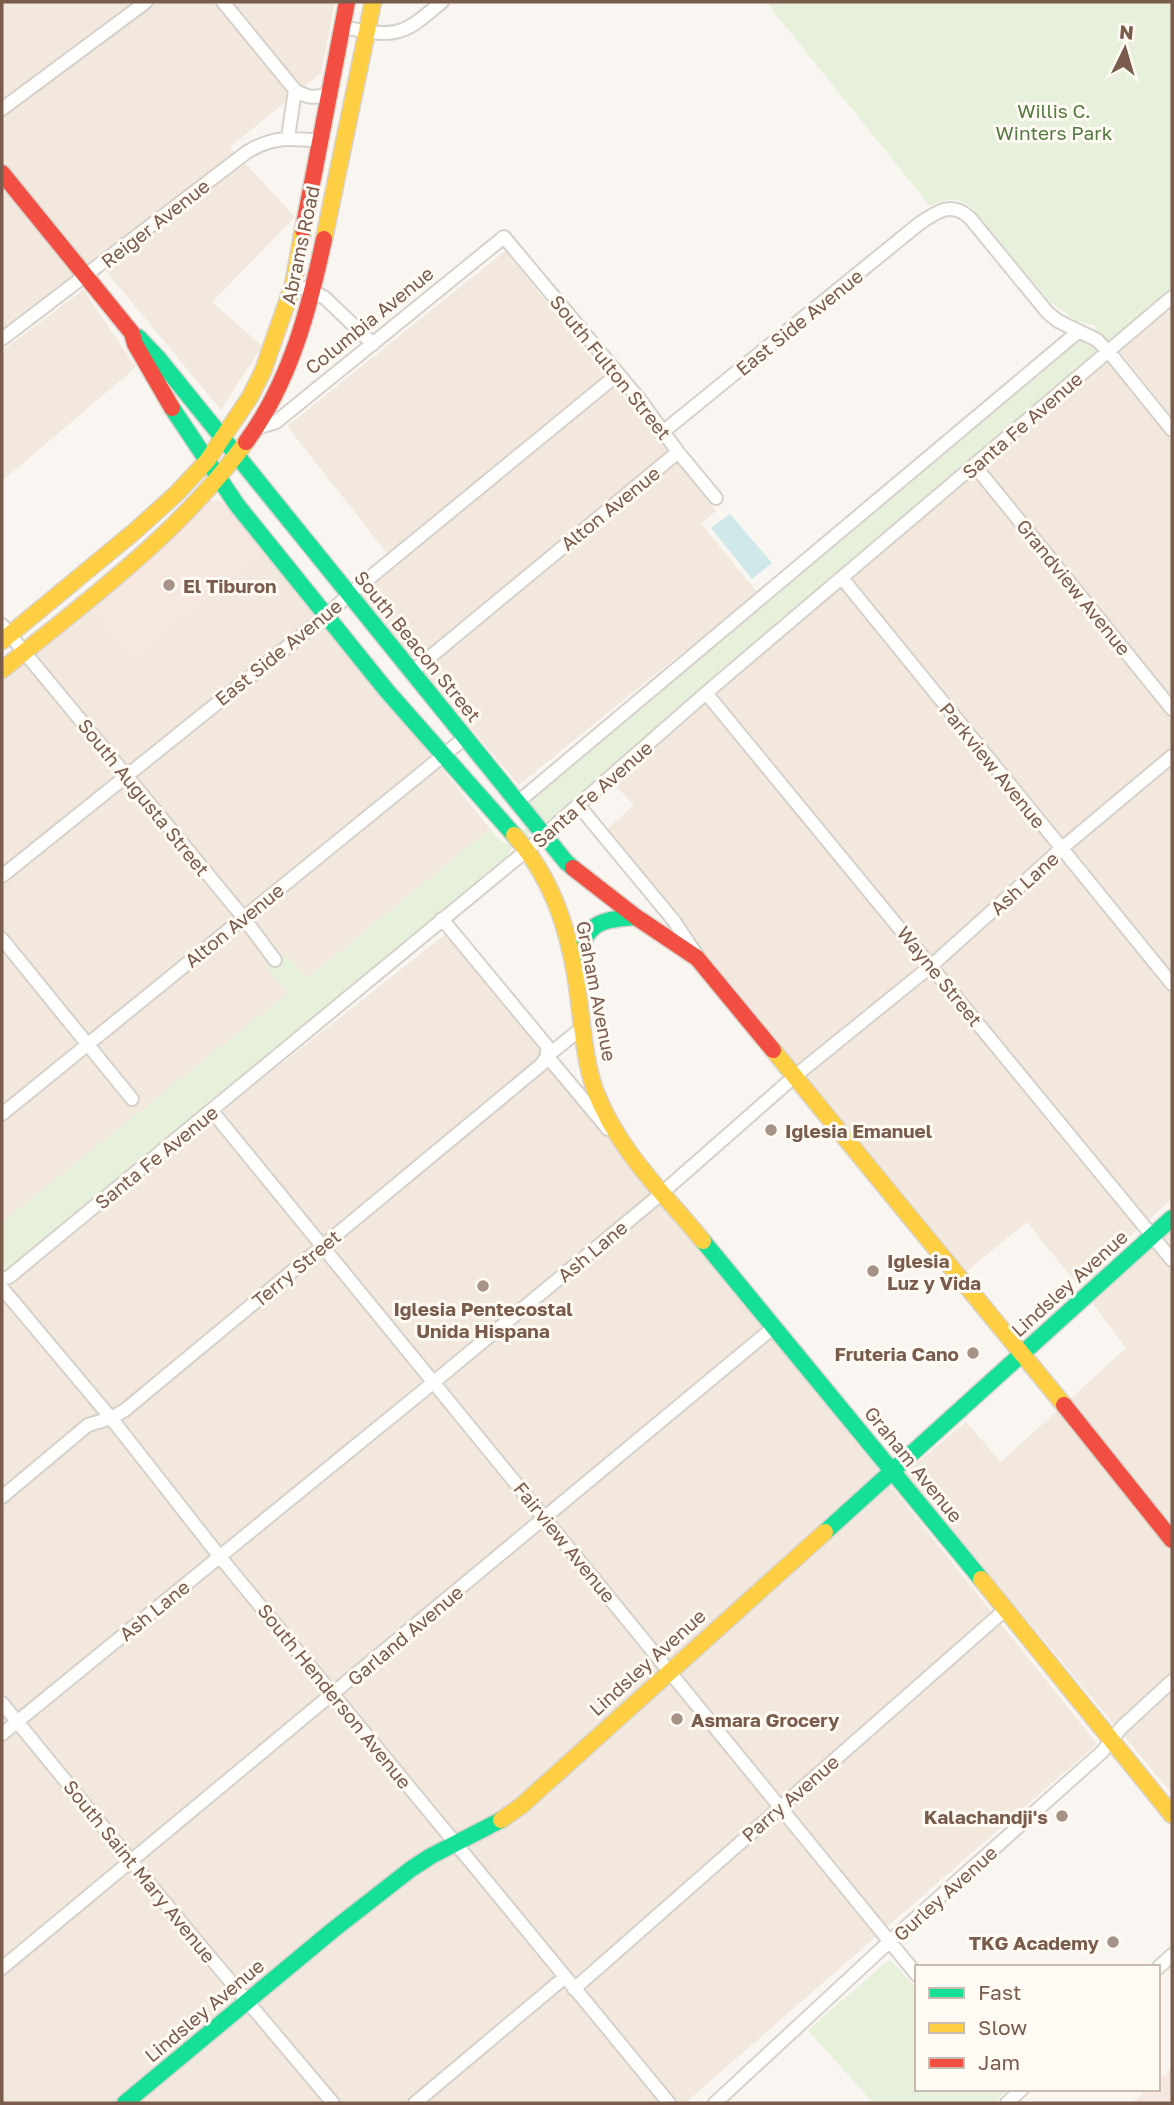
<svg xmlns="http://www.w3.org/2000/svg" width="1174" height="2105" font-family="'Golos Text',sans-serif">
  <style>
    .residential { fill: #f2e8de }
    .commercial { fill: #f6e8e1 }
    .green { fill: #e7f0db }
    .water { fill: #d0e8ea }
    .lines { fill: none; stroke-linecap: round; stroke-linejoin: round }
    .street-casing { stroke: #d7d1cb; stroke-width: 16 }
    .fast-casing { stroke: #d9d2cb; stroke-width: 19 }
    .slow-casing { stroke: #d9d2cb; stroke-width: 19 }
    .jam-casing { stroke: #d9d2cb; stroke-width: 19 }
    .street { stroke: #fefefd; stroke-width: 12 }
    .fast { stroke: #16e098; stroke-width: 16 }
    .slow { stroke: #ffcf43; stroke-width: 16 }
    .jam { stroke: #f24e42; stroke-width: 16 }
    .poi-dot { fill: #a69286; stroke: #fffaf3; stroke-width: 2.5 }
    .labels { text-anchor: middle; dominant-baseline: central; stroke-width: 6; stroke-linejoin: round; paint-order: stroke }
    .park-label { font-size: 19px; fill: #537a41; stroke: #fffaf3 }
    .street-label { font-size: 19px; fill: #7a5c4d; stroke: #fffaf3 }
    .poi-label { font-size: 19px; font-weight: bold; fill: #7a5c4d; stroke: #fffaf3; text-anchor: start }
  </style>
  <rect width="100%" height="100%" fill="#f9f5f0"/>
  <path class="residential" d="M 2,2 L 335,2 L 321,73 L 230,147 L 295,217 L 212,302 L 262,346 L 221,410 L 96,259 L 2,329 Z
    M 505,251 L 716,511 L 701,524 L 757,592 L 519,785 L 360,596 L 397,566 L 287,426 Z
    M 83,290 L 136,367 L 2,481 L 2,351 Z
    M 1172,300 L 1172,417 L 1118,349 Z
    M 1107,360 L 1172,441 L 1172,1199 L 1077,1284 L 1027,1222 L 967,1271 L 605,831 L 634,805 L 613,783 Z
    M 266,549 L 490,829 L 307,978 L 266,967 L 288,993 L 2,1222 L 2,678 L 91,608 L 130,662 Z
    M 448,932 L 1097,1744 L 685,2103 L 2,2103 L 2,1285 Z
    M 1172,1230 L 1172,1794 L 905,1473 L 966,1422 L 1001,1462 L 1126,1348 L 1092,1303 Z"/>
  <path class="commercial" d="M 210,500 L 225,502 L 266,549 L 130,663 L 91,609 Z
    M 1172,2068 L 1172,2103 L 1132,2103 L 1148,2089 L 1158,2089 L 1158,2080 Z"/>
  <path class="green" d="M 766,2 L 1172,2 L 1172,289 L 1117,337 L 1096,351 L 555,817 L 544,821 L 512,848 L 505,859 L 6,1272 L 2,1270 L 2,1222 L 288,993 L 266,967 L 285,954 L 308,978 L 490,829 L 502,842 L 507,844 L 540,817 L 539,813 L 530,804 L 534,798 L 1098,326 L 1075,320 L 1049,301 L 970,206 C 958,197 943,198 930,206 Z
    M 890,1959 L 917,1989 L 917,2089 L 1005,2089 L 1007,2091 L 993,2103 L 873,2103 L 808,2030 Z"/>
  <path class="water" d="M 730,514 L 772,563 L 752,579 L 711,528 Z"/>
  <g class="lines">
    <defs>
      <path id="street" d="M 223,2 L 295,90 C 307,98 316,99 329,93
        M 342,27 C 360,30 384,37 402,30 C 417,25 430,11 442,2
        M 2,109 L 146,2
        M 288,138 L 295,90
        M 293,285 L 313,291 L 325,298 L 373,344
        M 2,339 L 247,152 C 273,136 291,138 320,141
        M 257,428 L 276,422 L 504,237 L 640,400 L 678,452 L 716,498
        M 664,431 L 920,223 C 938,211 952,201 970,218 L 1048,313 L 1058,321 L 1097,340 L 1114,358 L 1172,430
        M 975,466 L 1172,709
        M 842,578 L 1172,984
        M 2,625 L 243,917 L 275,960
        M 413,671 L 678,452
        M 706,693 L 1172,1260
        M 518,802 L 1079,331
        M 579,806 L 674,921 L 696,954
        M 2,876 L 317,623 L 356,589 L 618,374
        M 442,919 L 547,1046 L 547,1056 L 608,1129
        M 2,939 L 132,1099
        M 212,1111 L 917,1975
        M 2,1114 L 466,737
        M 2,1279 L 9,1277 L 527,850 L 706,693 L 1172,297
        M 2,1288 L 111,1418 L 220,1557 L 669,2103
        M 2,1497 L 88,1425 L 111,1418 L 125,1410 L 542,1064 L 547,1056 L 582,1028
        M 2,1703 L 188,1931 L 333,2103
        M 2,1734 L 434,1382 L 655,1199 L 795,1076 L 931,966 L 1061,849 L 1172,756
        M 2,1968 L 774,1327
        M 1158,1968 L 1172,1955
        M 574,1989 L 1006,1609
        M 415,2103 L 565,1977
        M 715,2103 L 889,1942 L 1102,1752 L 1121,1728 L 1172,1681
        M 1007,2103 L 1022,2089"/>
      <path id="fast" d="M 138,337 L 158,358 L 566,862 L 573,868
        M 172,408 L 237,505 L 387,691 L 514,835
        M 575,968 C 586,926 592,920 636,917
        M 703,1241 L 981,1579
        M 825,1532 L 1172,1218
        M 125,2103 L 333,1930 L 411,1869 L 431,1856 L 501,1820"/>
      <path id="slow" d="M 324,239 L 373,2
        M 2,641 L 135,531 L 176,494 L 207,461 L 250,397 L 263,371 L 293,285 L 303,230
        M 2,670 C 88,600 180,533 246,442
        M 514,835 C 556,882 572,941 579,1001 C 583,1031 585,1062 595,1090 C 617,1149 664,1194 703,1241
        M 773,1050 L 1064,1405
        M 981,1579 L 1172,1815
        M 501,1820 L 521,1806 L 825,1532"/>
      <path id="jam" d="M 2,173 L 132,333 L 135,344 L 172,408
        M 303,230 L 347,2
        M 246,442 C 290,382 309,310 324,239
        M 573,868 L 636,917 L 697,958 L 773,1050
        M 1064,1405 L 1172,1540"/>
    </defs>
    <use href="#street" class="street-casing"/>
    <use href="#fast" class="fast-casing"/>
    <use href="#slow" class="slow-casing"/>
    <use href="#jam" class="jam-casing"/>
    <use href="#street" class="street"/>
    <use href="#fast" class="fast"/>
    <use href="#slow" class="slow"/>
    <use href="#jam" class="jam"/>
  </g>
  <g class="poi-dot">
    <circle cx="169" cy="585" r="7"/>
    <circle cx="771" cy="1130" r="7"/>
    <circle cx="873" cy="1271" r="7"/>
    <circle cx="483" cy="1286" r="7"/>
    <circle cx="973" cy="1353" r="7"/>
    <circle cx="677" cy="1719" r="7"/>
    <circle cx="1062" cy="1816" r="7"/>
    <circle cx="1113" cy="1942" r="7"/>
  </g>
  <g class="labels">
    <g class="park-label">
      <text x="1054" y="110">Willis C.<tspan x="1054" dy="22">Winters Park</tspan></text>
    </g>
    <g class="street-label">
      <text transform="translate(155 223) rotate(-38)">Reiger Avenue</text>
      <text transform="translate(300 245) rotate(-78)">Abrams Road</text>
      <text transform="translate(369 320) rotate(-39)">Columbia Avenue</text>
      <text transform="translate(799 322) rotate(-39)">East Side Avenue</text>
      <text transform="translate(611 367) rotate(51)">South Fulton Street</text>
      <text transform="translate(1022 425) rotate(-41)">Santa Fe Avenue</text>
      <text transform="translate(610 508) rotate(-39)">Alton Avenue</text>
      <text transform="translate(1074 587) rotate(51)">Grandview Avenue</text>
      <text transform="translate(418 646) rotate(51)">South Beacon Street</text>
      <text transform="translate(278 652) rotate(-39)">East Side Avenue</text>
      <text transform="translate(993 765) rotate(51)">Parkview Avenue</text>
      <text transform="translate(592 794) rotate(-41)">Santa Fe Avenue</text>
      <text transform="translate(144 797) rotate(51)">South Augusta Street</text>
      <text transform="translate(1024 883) rotate(-42)">Ash Lane</text>
      <text transform="translate(234 925) rotate(-39)">Alton Avenue</text>
      <text transform="translate(940 976) rotate(51)">Wayne Street</text>
      <text transform="translate(597 991) rotate(79)">Graham Avenue</text>
      <text transform="translate(156 1157) rotate(-39)">Santa Fe Avenue</text>
      <text transform="translate(592 1251) rotate(-40)">Ash Lane</text>
      <text transform="translate(296 1268) rotate(-40)">Terry Street</text>
      <text transform="translate(1069 1283) rotate(-42)">Lindsley Avenue</text>
      <text transform="translate(914 1464) rotate(51)">Graham Avenue</text>
      <text transform="translate(565 1542) rotate(51)">Fairview Avenue</text>
      <text transform="translate(154 1610) rotate(-39)">Ash Lane</text>
      <text transform="translate(405 1635) rotate(-40)">Garland Avenue</text>
      <text transform="translate(647 1662) rotate(-42)">Lindsley Avenue</text>
      <text transform="translate(335 1696) rotate(51)">South Henderson Avenue</text>
      <text transform="translate(790 1798) rotate(-41)">Parry Avenue</text>
      <text transform="translate(140 1871) rotate(51)">South Saint Mary Avenue</text>
      <text transform="translate(945 1893) rotate(-42)">Gurley Avenue</text>
      <text transform="translate(204 2010) rotate(-40)">Lindsley Avenue</text>
    </g>
    <g class="poi-label">
      <text x="183" y="585">El Tiburon</text>
      <text x="785" y="1130">Iglesia Emanuel</text>
      <text x="887" y="1260">Iglesia<tspan x="887" dy="22">Luz y Vida</tspan></text>
      <text x="483" y="1308" text-anchor="middle">Iglesia Pentecostal<tspan x="483" dy="22">Unida Hispana</tspan></text>
      <text x="959" y="1353" text-anchor="end">Fruteria Cano</text>
      <text x="691" y="1719">Asmara Grocery</text>
      <text x="1048" y="1816" text-anchor="end">Kalachandji's</text>
      <text x="1099" y="1942" text-anchor="end">TKG Academy</text>
    </g>
  </g>
  <rect width="1174" height="2105" fill="none" stroke="#7a5c4d" stroke-width="7"/>
  <rect x="915" y="1965" width="245" height="126" fill="#fffaf3" stroke="#cabbb1" stroke-width="2"/>
  <rect x="929" y="1988" width="35" height="10" fill="#16e098" stroke="#cabbb1" stroke-width="2"/>
  <text x="978" y="2000" font-size="21" fill="#7a5c4d">Fast</text>
  <rect x="929" y="2023" width="35" height="10" fill="#ffcf43" stroke="#cabbb1" stroke-width="2"/>
  <text x="978" y="2035" font-size="21" fill="#7a5c4d">Slow</text>
  <rect x="929" y="2058" width="35" height="10" fill="#f24e42" stroke="#cabbb1" stroke-width="2"/>
  <text x="978" y="2070" font-size="21" fill="#7a5c4d">Jam</text>
  <g transform="translate(1125 49) rotate(5)" stroke="#fffaf3" stroke-width="5" paint-order="stroke">
  <path d="M0-5L12 26L0 18L-12 26Z" fill="#7a5c4d"/>
  <text y="-10" font-size="19" font-weight="bold" text-anchor="middle" fill="#7a5c4d">N</text>
  </g>
</svg>
